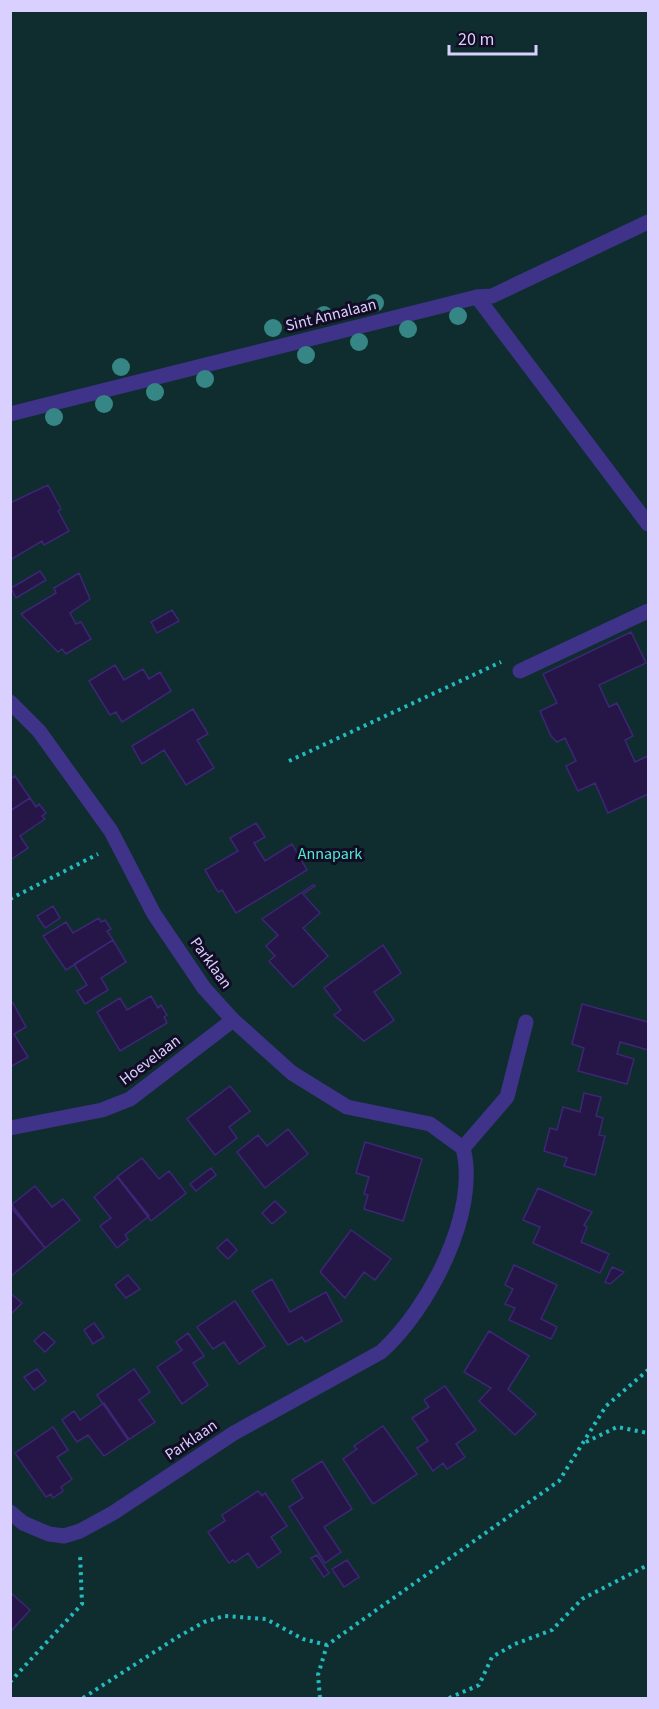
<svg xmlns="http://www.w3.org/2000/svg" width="659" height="1709" font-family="'Source Sans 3',sans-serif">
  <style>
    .green { fill: #0f2d2f }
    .building { fill: #251647; stroke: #3d2676; stroke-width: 1.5 }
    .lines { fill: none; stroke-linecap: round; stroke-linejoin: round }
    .path { stroke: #23bbc0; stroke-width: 4; stroke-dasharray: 3 4.5; stroke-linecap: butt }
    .service { stroke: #3e3388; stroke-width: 15 }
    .minor { stroke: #3e3388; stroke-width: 15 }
    .tree { fill: #358684 }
    .labels { text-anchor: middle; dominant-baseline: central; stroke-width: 6; stroke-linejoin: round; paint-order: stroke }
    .street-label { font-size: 16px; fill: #dad0ff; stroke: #130c25 }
    .park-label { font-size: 16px; fill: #51ead2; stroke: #130c25 }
  </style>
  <rect width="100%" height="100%" fill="#130c25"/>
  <path class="green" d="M 11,11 L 648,11 L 648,1698 L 11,1698 Z"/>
  <path class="building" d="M 48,485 L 61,509 L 58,511 L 69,531 L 44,545 L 42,541 L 10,560 L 10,503 Z
    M 40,571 L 46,580 L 16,598 L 11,588 Z
    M 79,573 L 90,599 L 70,613 L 76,624 L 81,622 L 91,639 L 66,654 L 62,649 L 58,652 L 21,614 L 56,593 L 54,588 Z
    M 172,610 L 179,621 L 157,633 L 151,622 Z
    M 631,632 L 646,663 L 599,685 L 609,707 L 617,703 L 633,736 L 625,740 L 635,762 L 648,756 L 648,794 L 608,813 L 595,783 L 578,791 L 566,766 L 576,761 L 565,738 L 557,742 L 551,736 L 540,711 L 557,703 L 543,674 Z
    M 115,665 L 124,680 L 143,669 L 149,679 L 160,672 L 171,691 L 122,722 L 116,712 L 110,715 L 89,681 Z
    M 193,709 L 208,734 L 197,740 L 214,768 L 186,785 L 164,750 L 142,764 L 132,746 Z
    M 15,776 L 30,798 L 10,811 L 10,779 Z
    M 30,798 L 36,807 L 39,804 L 46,813 L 42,816 L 45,819 L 20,836 L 28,848 L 10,860 L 10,811 Z
    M 256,823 L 265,837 L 254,843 L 265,861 L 292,844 L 307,870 L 236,913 L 222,890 L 218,892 L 205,870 L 238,851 L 230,838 Z
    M 313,885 L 315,886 L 303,894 L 320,913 L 303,928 L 328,956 L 293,987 L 269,961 L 275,956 L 266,946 L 278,935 L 262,919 Z
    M 53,906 L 60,918 L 45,928 L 37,916 Z
    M 99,918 L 101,922 L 105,920 L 111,929 L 107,931 L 113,940 L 66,970 L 43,936 L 66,922 L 73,933 Z
    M 113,940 L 126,962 L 101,978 L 108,990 L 85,1004 L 77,991 L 87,985 L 74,964 Z
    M 383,945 L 401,973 L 374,992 L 394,1020 L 364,1041 L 334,1015 L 341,1010 L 324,988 Z
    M 151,996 L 158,1008 L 161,1005 L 167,1015 L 164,1017 L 167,1023 L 120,1051 L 97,1012 L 120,998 L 127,1010 Z
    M 13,1003 L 26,1027 L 14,1034 L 28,1057 L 10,1067 L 10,1004 Z
    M 582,1004 L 648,1022 L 648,1050 L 620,1042 L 617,1054 L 634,1059 L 627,1084 L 578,1071 L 584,1048 L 572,1044 Z
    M 230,1086 L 250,1111 L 229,1127 L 237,1138 L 215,1155 L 187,1119 Z
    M 584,1093 L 601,1097 L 596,1116 L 603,1118 L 599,1135 L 605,1136 L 595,1175 L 564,1166 L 567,1158 L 544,1151 L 550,1128 L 557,1130 L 563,1107 L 580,1112 Z
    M 288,1129 L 308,1154 L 265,1188 L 237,1152 L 258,1135 L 267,1146 Z
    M 365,1142 L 422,1159 L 403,1221 L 364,1209 L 368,1195 L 364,1194 L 369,1177 L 356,1173 Z
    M 142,1158 L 159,1179 L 169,1171 L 186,1193 L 151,1221 L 117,1177 Z
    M 211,1168 L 216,1175 L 196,1191 L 190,1184 Z
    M 118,1177 L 149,1216 L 125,1235 L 128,1239 L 117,1248 L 100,1226 L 111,1218 L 94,1197 Z
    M 35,1186 L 52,1207 L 63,1199 L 80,1220 L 45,1248 L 10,1206 Z
    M 538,1188 L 592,1212 L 584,1225 L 587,1227 L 581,1242 L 609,1254 L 600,1273 L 533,1243 L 540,1227 L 523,1220 Z
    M 275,1201 L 286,1212 L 272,1224 L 262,1213 Z
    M 12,1205 L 45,1248 L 11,1276 L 10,1207 Z
    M 351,1230 L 391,1259 L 375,1280 L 364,1272 L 345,1298 L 320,1272 Z
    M 227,1239 L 237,1250 L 228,1259 L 217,1248 Z
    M 514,1265 L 557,1285 L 541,1319 L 557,1327 L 551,1339 L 509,1320 L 515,1308 L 505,1304 L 513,1289 L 505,1285 Z
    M 612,1267 L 624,1272 L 610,1284 L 605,1282 Z
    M 128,1275 L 140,1289 L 126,1298 L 115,1285 Z
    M 272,1279 L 290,1312 L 326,1292 L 342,1321 L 305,1342 L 302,1337 L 288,1345 L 252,1291 Z
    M 10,1293 L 22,1303 L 11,1314 L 10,1313 Z
    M 235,1301 L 265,1346 L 239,1364 L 224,1342 L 213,1349 L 197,1327 Z
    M 94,1323 L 104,1337 L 93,1344 L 84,1330 Z
    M 489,1331 L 529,1356 L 508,1389 L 536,1414 L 515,1435 L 479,1401 L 491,1388 L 464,1372 Z
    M 44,1332 L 55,1342 L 45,1352 L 34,1341 Z
    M 188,1333 L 204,1356 L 193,1363 L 208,1385 L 182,1404 L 157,1367 L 182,1350 L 176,1342 Z
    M 37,1369 L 46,1381 L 34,1390 L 24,1377 Z
    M 134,1369 L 150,1392 L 139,1400 L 155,1422 L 128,1440 L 97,1395 Z
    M 445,1386 L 476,1430 L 456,1444 L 465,1457 L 447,1469 L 443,1463 L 433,1471 L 417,1448 L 428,1441 L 412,1418 L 429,1407 L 424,1400 Z
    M 104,1403 L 129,1439 L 104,1456 L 88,1435 L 77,1442 L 62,1420 L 74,1411 L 80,1420 Z
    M 383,1426 L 417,1474 L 373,1504 L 343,1459 L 357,1449 L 354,1446 Z
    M 53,1427 L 68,1450 L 57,1457 L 72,1479 L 61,1487 L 63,1491 L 53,1498 L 51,1494 L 46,1497 L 15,1453 Z
    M 322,1461 L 352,1509 L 324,1527 L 341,1552 L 325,1563 L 289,1507 L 303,1498 L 292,1480 Z
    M 258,1491 L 262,1496 L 265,1493 L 287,1526 L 271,1537 L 281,1552 L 258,1568 L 248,1553 L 235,1562 L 233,1560 L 229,1563 L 208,1532 L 225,1521 L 222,1515 Z
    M 317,1555 L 329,1573 L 324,1577 L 311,1558 Z
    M 347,1560 L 359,1577 L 344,1587 L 332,1569 Z
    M 12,1594 L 30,1610 L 10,1632 L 10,1596 Z"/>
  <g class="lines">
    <path class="path" d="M 289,761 L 501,662
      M 10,899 L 98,854
      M 586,1442 L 617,1427 L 648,1433
      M 10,1682 L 82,1604 L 80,1553
      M 83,1698 L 176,1638 L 204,1622 L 224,1616 L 266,1619 L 303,1639 L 327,1645
      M 320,1698 L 318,1675 L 327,1645 L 559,1481 L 606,1406 L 648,1370
      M 449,1698 L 479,1685 L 492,1657 L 515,1644 L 552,1630 L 582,1599 L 648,1565"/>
    <path class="service" d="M 477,297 L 648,524
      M 520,671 L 648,611"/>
    <path class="minor" d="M 10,414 L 477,297 L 492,296 L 648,222
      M 10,702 L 39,731 L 111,831 L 154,914 L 204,988 L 233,1020 L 292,1073 L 347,1107 L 430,1124 L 463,1148 C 480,1212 428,1310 381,1352 L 234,1433 L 113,1513 L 80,1531 L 64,1536 L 49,1534 L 23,1523 L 10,1512
      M 10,1128 L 102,1110 L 130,1099 L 233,1020
      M 463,1148 L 507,1097 L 526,1022"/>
  </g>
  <g class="tree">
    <circle cx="375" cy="303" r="9"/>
    <circle cx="324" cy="315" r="9"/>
    <circle cx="458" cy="316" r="9"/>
    <circle cx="273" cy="328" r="9"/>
    <circle cx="408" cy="329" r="9"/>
    <circle cx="359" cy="342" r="9"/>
    <circle cx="306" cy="355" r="9"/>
    <circle cx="121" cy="367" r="9"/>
    <circle cx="205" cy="379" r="9"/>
    <circle cx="155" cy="392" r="9"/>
    <circle cx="104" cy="404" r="9"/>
    <circle cx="54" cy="417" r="9"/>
  </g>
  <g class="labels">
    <g class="street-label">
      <text transform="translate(331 315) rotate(-14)">Sint Annalaan</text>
      <text transform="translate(211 963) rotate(54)">Parklaan</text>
      <text transform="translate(150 1060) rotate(-37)">Hoevelaan</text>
      <text transform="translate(191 1440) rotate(-34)">Parklaan</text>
    </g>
    <g class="park-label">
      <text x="330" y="854">Annapark</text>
    </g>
  </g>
  <rect width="659" height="1709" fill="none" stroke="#dad0ff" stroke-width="24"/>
  <path d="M449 45v9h87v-9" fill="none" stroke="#dad0ff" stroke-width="3"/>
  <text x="458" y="45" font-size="18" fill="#dad0ff" stroke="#130c25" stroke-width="4.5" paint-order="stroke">20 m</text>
</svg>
